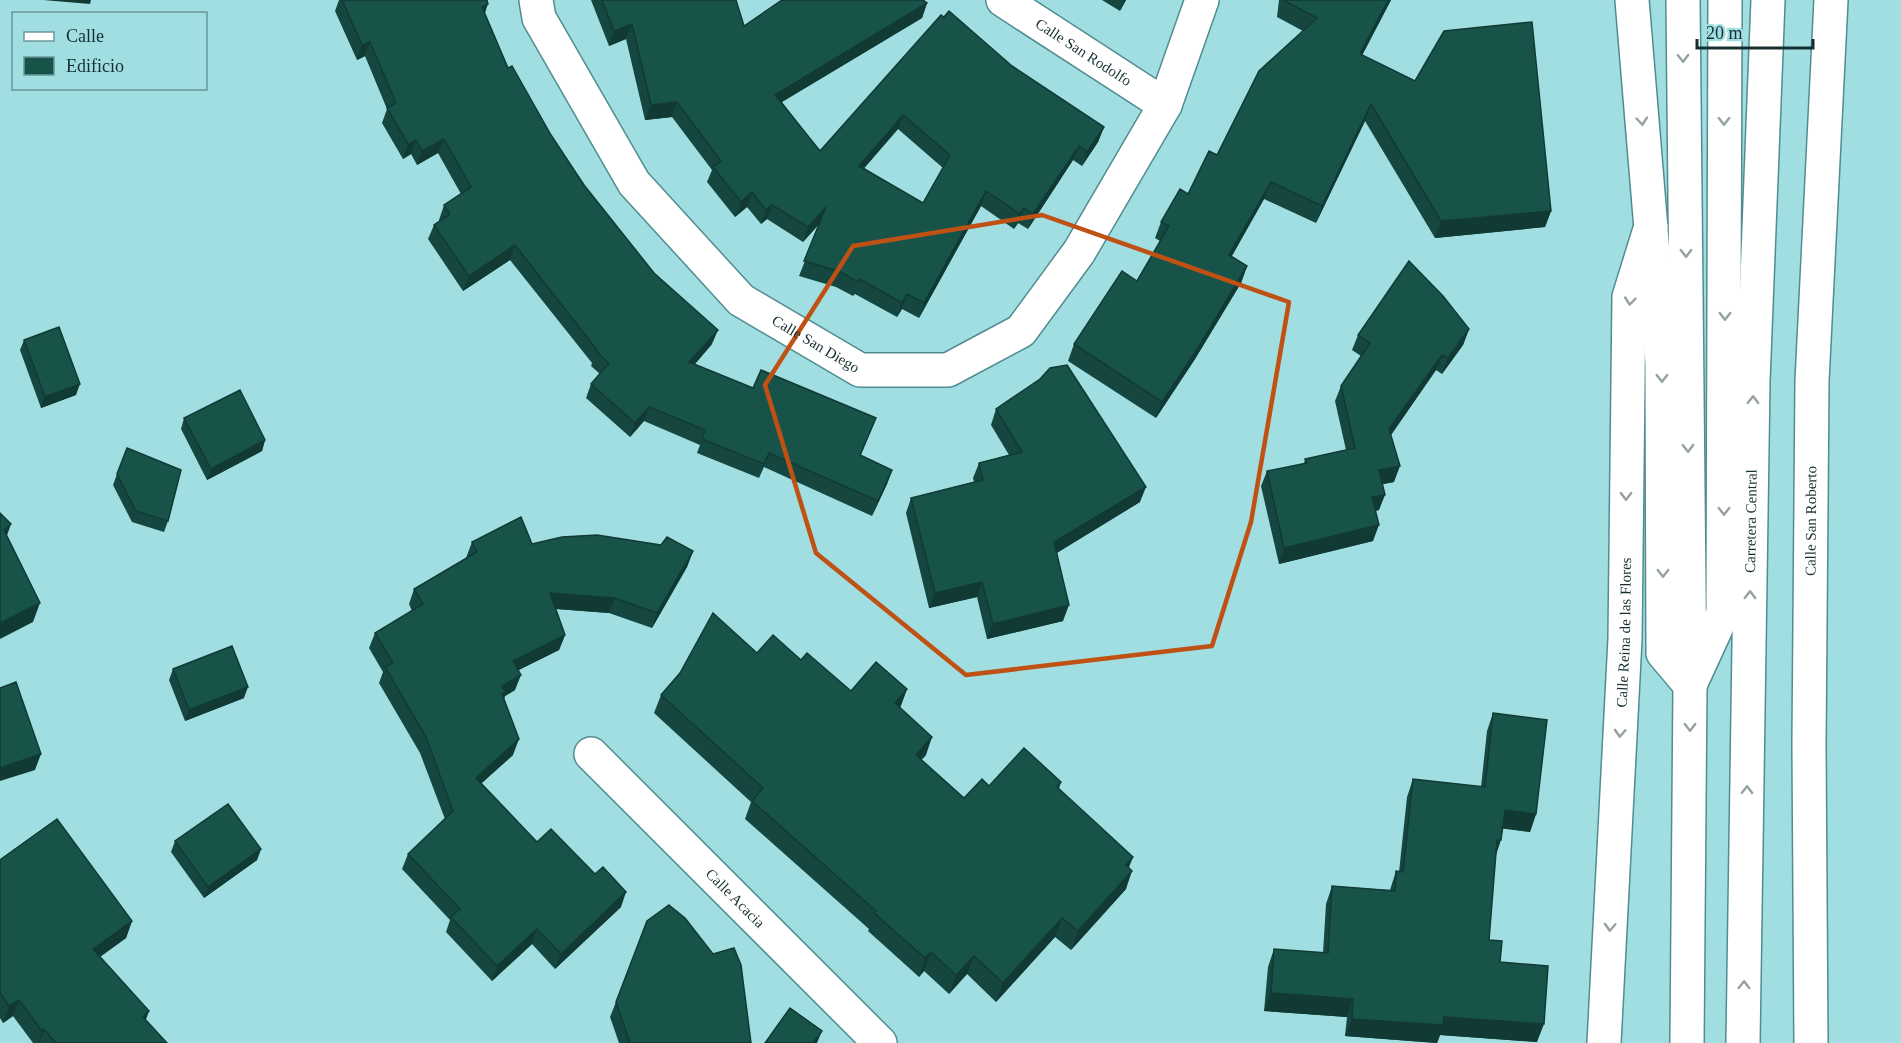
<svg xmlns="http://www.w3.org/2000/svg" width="1901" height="1043" font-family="Georgia,serif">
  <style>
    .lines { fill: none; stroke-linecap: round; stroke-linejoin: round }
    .minor-casing { stroke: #518c90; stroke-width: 36 }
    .highway-casing { stroke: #518c90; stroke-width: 36 }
    .minor { stroke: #fff; stroke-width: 33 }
    .highway { stroke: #fff; stroke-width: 33 }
    .wall { fill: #154740; fill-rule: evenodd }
    .shaded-wall { fill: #113a34 }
    .building { fill: #18534a; stroke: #113a34; stroke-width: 1.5; fill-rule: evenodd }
    .oneway { stroke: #96a1a2 }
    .marked { fill: none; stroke: #be5113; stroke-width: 4.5; stroke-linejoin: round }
    .labels { text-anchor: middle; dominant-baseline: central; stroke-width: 6; stroke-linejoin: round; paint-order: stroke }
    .street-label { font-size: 15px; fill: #162f31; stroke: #a1dee2 }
  </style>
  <rect width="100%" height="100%" fill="#a1dee2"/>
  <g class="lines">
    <defs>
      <g id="minor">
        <path id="s1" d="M 536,0 L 539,18 L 634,183 L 741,300 L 860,370 L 948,370 L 1021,331 L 1079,252 L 1165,105 L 1202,0"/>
        <path id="s2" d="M 1003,0 L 1165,105"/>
        <path id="s3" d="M 591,754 L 880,1043"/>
        <path id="s4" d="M 1604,1043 L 1625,639 L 1629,297 L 1651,226"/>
        <path id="s5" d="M 1811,1043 L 1809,744 L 1812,381 L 1831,0"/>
      </g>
      <g id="highway">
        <path d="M 1632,0 L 1662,362 L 1663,653 L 1690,685 L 1723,613 L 1725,0"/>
        <path d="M 1683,0 L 1690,685 L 1687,1043"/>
        <path id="s6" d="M 1743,1043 L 1753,381 L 1768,0"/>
      </g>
    </defs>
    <use href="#minor" class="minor-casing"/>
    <use href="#highway" class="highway-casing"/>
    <use href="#minor" class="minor"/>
    <use href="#highway" class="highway"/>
  </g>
  <path class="wall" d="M 339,0 L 487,0 L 485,14 L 508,68 L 551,135 L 584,185 L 654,273 L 712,344 L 694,365 L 753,388 L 876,418 L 861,455 L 892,470 L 887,484 L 872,516 L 764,467 L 759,478 L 697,453 L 700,445 L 644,421 L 630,437 L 586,398 L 591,384 L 600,374 L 591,366 L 592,363 L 510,260 L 463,291 L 428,239 L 434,225 L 439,221 L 439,220 L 444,205 L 461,194 L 438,153 L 417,165 L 411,154 L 403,159 L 382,123 L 387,109 L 365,56 L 357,60 L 335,11 Z
    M 591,0 L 736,0 L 744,26 L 927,3 L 922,18 L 782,102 L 820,151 L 1012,66 L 1104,127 L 1098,142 L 1082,166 L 1073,160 L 1028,229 L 1018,223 L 1014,229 L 981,206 L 919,318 L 902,309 L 897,317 L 855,294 L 853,296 L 836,287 L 799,276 L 820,223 L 803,242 L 767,219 L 761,224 L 747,207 L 735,217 L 707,182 L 712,170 L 672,117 L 645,120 L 626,39 L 609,46 ZM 898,129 L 943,168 L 923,203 L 864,168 Z
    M 1102,0 L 1126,0 L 1120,11 Z
    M 1279,0 L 1391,0 L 1362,55 L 1551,211 L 1545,227 L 1435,238 L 1365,121 L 1316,223 L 1264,199 L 1231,257 L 1247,266 L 1241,283 L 1195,359 L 1156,418 L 1068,361 L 1074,344 L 1137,281 L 1160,241 L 1155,238 L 1161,222 L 1188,194 L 1217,155 L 1303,31 L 1277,17 Z
    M 1469,329 L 1463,345 L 1442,374 L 1436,370 L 1391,435 L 1394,482 L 1382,484 L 1379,510 L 1375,511 L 1373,541 L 1279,564 L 1261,486 L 1267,471 L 1304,464 L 1305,459 L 1346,450 L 1335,401 L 1341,386 L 1361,356 L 1352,350 L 1358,335 Z
    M 24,340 L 76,395 L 41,408 L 20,350 Z
    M 996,409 L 1140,502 L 1057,553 L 1063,621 L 987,639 L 977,597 L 929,608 L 906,513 L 911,498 L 974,482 L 973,478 L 979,463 L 1009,455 L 991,425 Z
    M 184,418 L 265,440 L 262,451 L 207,480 L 181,429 Z
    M 117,474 L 168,521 L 164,532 L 132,522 L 113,485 Z
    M 472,542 L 532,544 L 693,551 L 687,567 L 652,628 L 609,613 L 556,609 L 565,635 L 559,650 L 518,670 L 515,690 L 505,696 L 504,699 L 513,755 L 481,783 L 537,842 L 621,907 L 555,969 L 532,944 L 492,981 L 446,932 L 450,920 L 402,869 L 408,854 L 445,819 L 420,753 L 379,683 L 383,672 L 369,648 L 375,633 L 412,611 L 409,604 L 414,589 L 466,558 Z
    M 757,653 L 801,660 L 851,691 L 907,689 L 900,708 L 926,755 L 921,760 L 964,798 L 989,786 L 1061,782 L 1059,789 L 1129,868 L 1126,889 L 1071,950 L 1055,937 L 996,1002 L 967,974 L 949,994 L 924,971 L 919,977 L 868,931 L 869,929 L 745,819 L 751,802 L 654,713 L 661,695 Z
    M 173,669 L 244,698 L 185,721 L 169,680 Z
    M 1493,713 L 1536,814 L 1530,832 L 1503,828 L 1495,857 L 1489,940 L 1537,1042 L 1440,1035 L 1437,1043 L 1345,1036 L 1347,1017 L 1264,1011 L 1268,967 L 1274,949 L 1323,953 L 1326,904 L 1332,886 L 1390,890 L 1396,871 L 1399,872 L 1407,797 L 1413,779 L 1481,787 L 1487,731 Z
    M 175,841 L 261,849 L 257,860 L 204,898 L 171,852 Z
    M 0,860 L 132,921 L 126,938 L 100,957 L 146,1020 L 167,1043 L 33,1043 L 13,1016 L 3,1023 L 0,1018 Z
    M 616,1002 L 751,1043 L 619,1043 L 610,1017 Z"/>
  <path class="shaded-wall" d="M 43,0 L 91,0 L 90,4 Z
    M 1124,0 L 1126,0 L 1120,11 Z
    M 1388,0 L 1391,0 L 1354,71 L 1360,54 Z
    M 927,3 L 922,18 L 770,109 L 775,95 Z
    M 488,4 L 483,18 L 482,7 Z
    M 632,24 L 626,39 L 609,46 L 614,31 Z
    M 370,42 L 365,56 L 357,60 L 362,45 Z
    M 677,102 L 672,117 L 645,120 L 651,105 Z
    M 1371,104 L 1365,121 L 1316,223 L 1322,206 Z
    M 903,115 L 898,129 L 854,180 L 859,166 Z
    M 1104,127 L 1098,142 L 1082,166 L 1087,152 Z
    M 444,139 L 438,153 L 417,165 L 422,151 Z
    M 416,140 L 411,154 L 403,159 L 408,144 Z
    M 1079,146 L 1073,160 L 1028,229 L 1033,214 Z
    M 1271,182 L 1264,199 L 1223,272 L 1229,255 Z
    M 986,191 L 981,206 L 919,318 L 924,303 Z
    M 752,192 L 747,207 L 735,217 L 741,202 Z
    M 772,205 L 767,219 L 761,224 L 766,210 Z
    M 826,207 L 821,222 L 803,242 L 808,227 Z
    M 1024,208 L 1018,223 L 1014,229 L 1020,214 Z
    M 1551,211 L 1545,227 L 1435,238 L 1441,221 Z
    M 515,245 L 510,260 L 463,291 L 469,276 Z
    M 1247,266 L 1241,283 L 1195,359 L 1156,418 L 1162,402 Z
    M 907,294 L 902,309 L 897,317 L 902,303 Z
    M 1469,329 L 1463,345 L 1442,374 L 1448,358 Z
    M 718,330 L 712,344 L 684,377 L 689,362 Z
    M 1442,355 L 1436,370 L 1384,445 L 1389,429 Z
    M 80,384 L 76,395 L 41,408 L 45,397 Z
    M 649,407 L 644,421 L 630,437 L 635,423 Z
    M 265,440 L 262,451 L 207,480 L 211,469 Z
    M 1400,466 L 1394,482 L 1374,486 L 1379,470 Z
    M 892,470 L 887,484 L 872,516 L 878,501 Z
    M 1146,487 L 1140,502 L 1048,558 L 1054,542 Z
    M 1385,495 L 1379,510 L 1366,513 L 1372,497 Z
    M 11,524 L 4,544 L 4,530 Z
    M 1379,525 L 1373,541 L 1279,564 L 1284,548 Z
    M 693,551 L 687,567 L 652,628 L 657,613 Z
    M 982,582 L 977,597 L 929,608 L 935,593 Z
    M 550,593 L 615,598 L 609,613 L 544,608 Z
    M 40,603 L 33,622 L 0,639 L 0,623 Z
    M 1069,605 L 1063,621 L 987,639 L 993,624 Z
    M 565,635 L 559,650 L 507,676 L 513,661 Z
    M 521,675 L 515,690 L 505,696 L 501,708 L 502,686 Z
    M 248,687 L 244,698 L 185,721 L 189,710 Z
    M 907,689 L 900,708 L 895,703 Z
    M 932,737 L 926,755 L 909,773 L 916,755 Z
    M 519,739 L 513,755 L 471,793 L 476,778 Z
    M 41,754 L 35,770 L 0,781 L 0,768 Z
    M 1505,810 L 1536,814 L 1530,832 L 1498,828 Z
    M 1497,840 L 1501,840 L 1495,858 Z
    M 261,849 L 257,860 L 204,898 L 208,887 Z
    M 1133,857 L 1126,875 L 1126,865 Z
    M 1132,871 L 1126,889 L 1071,950 L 1078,931 Z
    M 626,892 L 621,907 L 555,969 L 561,954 Z
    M 1062,918 L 1055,937 L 996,1002 L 1003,983 Z
    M 132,921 L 126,938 L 87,966 L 93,949 Z
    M 537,929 L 532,944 L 492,981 L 497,966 Z
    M 931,952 L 924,971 L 919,977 L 925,958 Z
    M 974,956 L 967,974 L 949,994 L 956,975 Z
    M 1271,993 L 1353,999 L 1347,1017 L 1264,1011 Z
    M 19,1000 L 13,1016 L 3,1023 L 9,1006 Z
    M 149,1011 L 143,1028 L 143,1017 Z
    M 1444,1017 L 1544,1024 L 1537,1042 L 1440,1035 L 1437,1043 L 1345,1036 L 1352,1019 Z
    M 44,1029 L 39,1043 L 38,1043 L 42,1031 Z
    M 822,1031 L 817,1043 L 813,1043 Z"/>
  <path class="building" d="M 342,0 L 487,0 L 488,4 L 482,7 L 508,68 L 512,66 L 551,135 L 584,185 L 654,273 L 718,330 L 689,362 L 753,388 L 761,370 L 876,418 L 860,455 L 892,470 L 878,501 L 769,453 L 764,464 L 702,439 L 705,430 L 649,407 L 635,423 L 591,384 L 609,363 L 596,351 L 597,350 L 515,245 L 469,276 L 434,225 L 450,214 L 444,205 L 471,187 L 444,139 L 422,151 L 416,140 L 408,144 L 387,108 L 396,103 L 370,42 L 362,45 Z
    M 602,0 L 736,0 L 744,26 L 782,0 L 923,0 L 927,3 L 775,95 L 820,151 L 941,15 L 944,17 L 949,11 L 1012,66 L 1104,127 L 1087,152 L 1079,146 L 1033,214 L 1024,208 L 1020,214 L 986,191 L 924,303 L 907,294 L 902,303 L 860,279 L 858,282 L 841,272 L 804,261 L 826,207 L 808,227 L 772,205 L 766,210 L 752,192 L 741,202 L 713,167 L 721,161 L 677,102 L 651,105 L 632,24 L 614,31 ZM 903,115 L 950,155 L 923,203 L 859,166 Z
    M 1283,0 L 1388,0 L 1360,54 L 1415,81 L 1444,31 L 1532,22 L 1551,211 L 1441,221 L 1371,104 L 1322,206 L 1271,182 L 1229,255 L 1247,266 L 1201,343 L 1162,402 L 1074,344 L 1122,271 L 1137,281 L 1169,226 L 1161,222 L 1180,189 L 1188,194 L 1209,151 L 1217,155 L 1259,71 L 1317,18 Z
    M 1409,261 L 1443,296 L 1469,329 L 1448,358 L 1442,355 L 1389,429 L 1400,466 L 1379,470 L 1385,495 L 1372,497 L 1379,525 L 1284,548 L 1267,471 L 1307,463 L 1305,459 L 1355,448 L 1341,386 L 1370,343 L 1358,335 Z
    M 59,327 L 80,384 L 45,397 L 24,340 Z
    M 1067,365 L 1146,487 L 1054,542 L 1069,605 L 993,624 L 982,582 L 935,593 L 911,498 L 983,480 L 979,463 L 1022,452 L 996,409 L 1040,379 L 1050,368 Z
    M 240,390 L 265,440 L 211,469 L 184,418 Z
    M 127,448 L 181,470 L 168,521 L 136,511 L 117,474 Z
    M 0,513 L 11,524 L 4,530 L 40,603 L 0,623 Z
    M 521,517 L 532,544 L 562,537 L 597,535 L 661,545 L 667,537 L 693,551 L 657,613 L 615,598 L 550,593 L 565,635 L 513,661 L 521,675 L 502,686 L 506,692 L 502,694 L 519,739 L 476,778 L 537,842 L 551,829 L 595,874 L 603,867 L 626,892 L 561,954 L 537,929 L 497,966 L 451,917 L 460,909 L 408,854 L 453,811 L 426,737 L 385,667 L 393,663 L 375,633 L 423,604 L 414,589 L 477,552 L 472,542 Z
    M 713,613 L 757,653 L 773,635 L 801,660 L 807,653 L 851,691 L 876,662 L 907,689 L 895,703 L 932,737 L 916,755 L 964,798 L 982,779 L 989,786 L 1024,748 L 1061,782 L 1057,787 L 1133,857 L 1126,865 L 1132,871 L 1078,931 L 1062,918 L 1003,983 L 974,956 L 956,975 L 931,952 L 925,958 L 874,913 L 876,911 L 752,801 L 763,788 L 661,695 L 680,673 Z
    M 232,646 L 248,687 L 189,710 L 173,669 Z
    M 16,682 L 41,754 L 0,768 L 0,688 Z
    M 1493,713 L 1547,720 L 1536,814 L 1505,810 L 1501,840 L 1497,840 L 1489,940 L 1502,941 L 1500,962 L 1548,966 L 1544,1024 L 1444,1017 L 1443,1025 L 1352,1019 L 1353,999 L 1271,993 L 1274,949 L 1328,953 L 1332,886 L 1395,891 L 1396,871 L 1403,872 L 1413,779 L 1485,787 Z
    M 228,804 L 261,849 L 208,887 L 175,841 Z
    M 57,819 L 132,921 L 93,949 L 149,1011 L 143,1017 L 167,1043 L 56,1043 L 44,1029 L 42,1031 L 19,1000 L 9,1006 L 0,993 L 0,860 Z
    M 669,905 L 685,918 L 713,954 L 734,948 L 741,965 L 751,1043 L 630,1043 L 616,1002 L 647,921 Z
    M 790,1008 L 822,1031 L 813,1043 L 765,1043 Z"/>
  <defs><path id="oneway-chevron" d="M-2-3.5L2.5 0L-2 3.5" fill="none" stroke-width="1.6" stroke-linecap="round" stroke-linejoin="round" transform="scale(1.5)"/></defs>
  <g class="oneway">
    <use href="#oneway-chevron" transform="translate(1683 58) rotate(89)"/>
    <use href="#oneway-chevron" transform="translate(1642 121) rotate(85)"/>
    <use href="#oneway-chevron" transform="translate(1724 121) rotate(90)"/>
    <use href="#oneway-chevron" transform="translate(1686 253) rotate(89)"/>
    <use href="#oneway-chevron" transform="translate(1630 301) rotate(96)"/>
    <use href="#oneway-chevron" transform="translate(1725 316) rotate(90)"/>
    <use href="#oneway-chevron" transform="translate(1662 378) rotate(90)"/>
    <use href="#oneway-chevron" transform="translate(1753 400) rotate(-89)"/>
    <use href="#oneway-chevron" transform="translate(1688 448) rotate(89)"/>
    <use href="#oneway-chevron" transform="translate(1626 496) rotate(91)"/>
    <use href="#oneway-chevron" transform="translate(1724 511) rotate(90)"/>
    <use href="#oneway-chevron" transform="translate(1663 573) rotate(90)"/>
    <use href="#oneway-chevron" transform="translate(1750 595) rotate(-89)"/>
    <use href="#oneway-chevron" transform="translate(1690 727) rotate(90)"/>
    <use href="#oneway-chevron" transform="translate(1620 733) rotate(93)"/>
    <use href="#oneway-chevron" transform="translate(1747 790) rotate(-89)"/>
    <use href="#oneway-chevron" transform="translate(1610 927) rotate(93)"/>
    <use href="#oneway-chevron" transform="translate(1744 985) rotate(-89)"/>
  </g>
  <path class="marked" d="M 1042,215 L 1289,302 L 1251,522 L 1212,646 L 966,675 L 816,553 L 765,385 L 853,246 Z"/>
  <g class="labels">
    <g class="street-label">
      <text stroke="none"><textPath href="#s2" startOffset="96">Calle San Rodolfo</textPath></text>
      <text stroke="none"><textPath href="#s1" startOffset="454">Calle San Diego</textPath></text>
      <text stroke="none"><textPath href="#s6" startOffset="522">Carretera Central</textPath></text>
      <text stroke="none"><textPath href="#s5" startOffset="522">Calle San Roberto</textPath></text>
      <text stroke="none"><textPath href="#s4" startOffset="411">Calle Reina de las Flores</textPath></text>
      <text stroke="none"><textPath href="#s3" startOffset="204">Calle Acacia</textPath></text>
    </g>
  </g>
  <rect x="12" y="12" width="195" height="78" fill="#a1dee2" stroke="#69989b" stroke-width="1.5"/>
  <rect x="24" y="32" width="30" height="9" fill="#ffffff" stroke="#69989b" stroke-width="1.5"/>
  <text x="66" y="42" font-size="18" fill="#162f31">Calle</text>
  <rect x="24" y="57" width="30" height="18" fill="#18534a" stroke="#69989b" stroke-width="1.5"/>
  <text x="66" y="72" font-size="18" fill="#162f31">Edificio</text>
  <path d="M1697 39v9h116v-9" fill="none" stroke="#162f31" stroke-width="3"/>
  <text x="1706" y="39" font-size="18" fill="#162f31" stroke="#a1dee2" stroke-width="4.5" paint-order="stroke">20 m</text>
</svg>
